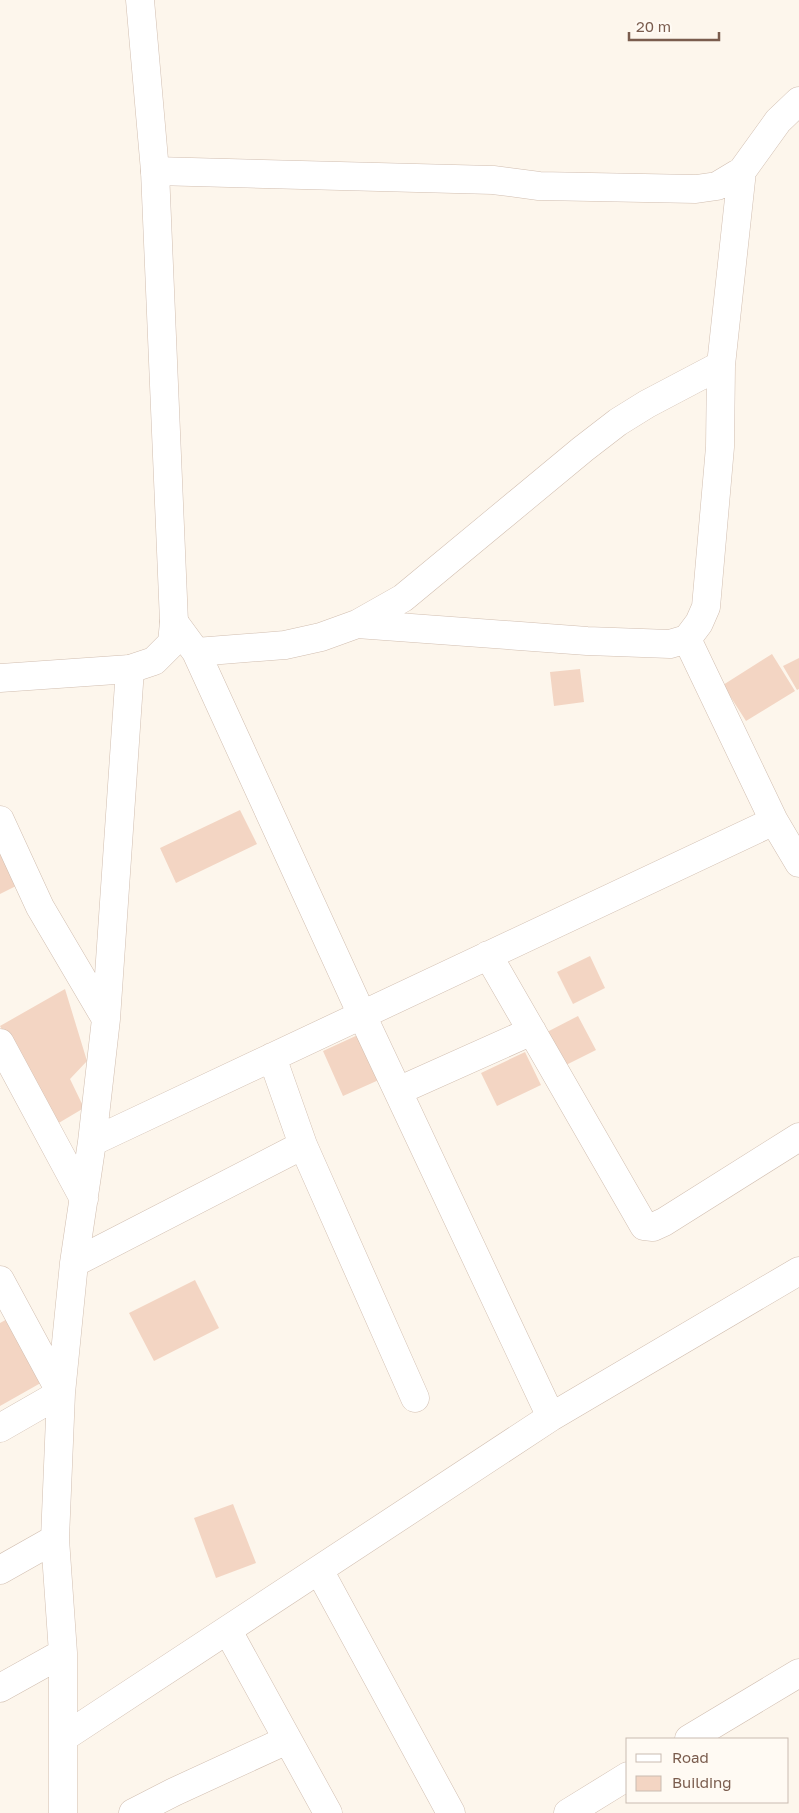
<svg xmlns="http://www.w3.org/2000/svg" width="799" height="1813" font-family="'Golos Text',sans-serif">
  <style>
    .building { fill: #f3d5c3 }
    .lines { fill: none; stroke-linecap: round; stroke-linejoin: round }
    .minor-casing { stroke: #d1beb0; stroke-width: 29 }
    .tertiary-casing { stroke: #d1beb0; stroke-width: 29 }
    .minor { stroke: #fff; stroke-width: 28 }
    .tertiary { stroke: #fff; stroke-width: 28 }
  </style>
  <rect width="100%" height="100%" fill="#fdf6ec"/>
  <path class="building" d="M 772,654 L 795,691 L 746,721 L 723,685 Z
    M 799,658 L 799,689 L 797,690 L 783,666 Z
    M 580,669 L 584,702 L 554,706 L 550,672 Z
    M 240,810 L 257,844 L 176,883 L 160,848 Z
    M 0,852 L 16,886 L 0,894 Z
    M 590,956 L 605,988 L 573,1004 L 557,972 Z
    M 65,989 L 87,1061 L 70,1079 L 84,1108 L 57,1124 L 0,1026 Z
    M 578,1016 L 596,1050 L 564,1066 L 547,1032 Z
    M 360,1034 L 381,1079 L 343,1096 L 323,1051 Z
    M 525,1052 L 541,1085 L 497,1106 L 481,1073 Z
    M 195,1280 L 219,1328 L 154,1361 L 129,1313 Z
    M 11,1317 L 46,1380 L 0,1406 L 0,1323 Z
    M 233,1504 L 256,1563 L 216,1578 L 194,1518 Z"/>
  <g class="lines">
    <defs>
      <path id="minor" d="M 155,171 L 493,180 L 539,186 L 696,189 L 717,186 L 742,171 L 778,121 L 799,101
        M 174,622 L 196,652 L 362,1015 L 551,1417
        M 357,624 L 587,641 L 670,644 L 687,639 L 699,623 L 706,607 L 720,447 L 721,365 L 742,171
        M 687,639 L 774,821 L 799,863
        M 196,652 L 285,645 L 321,637 L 357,624 L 403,598 L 583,449 L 618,422 L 647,404 L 721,365
        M 0,820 L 40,907 L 106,1019
        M 488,955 L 644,1226 L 653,1227 L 664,1222 L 799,1137
        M 0,1043 L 84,1199
        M 272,1057 L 303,1145 L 415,1398
        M 398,1091 L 532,1031
        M 92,1142 L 774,821
        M 74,1263 L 303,1145
        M 0,1280 L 61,1393 L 0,1428
        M 0,1570 L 55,1539
        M 319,1570 L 451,1813
        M 228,1631 L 328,1813
        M 0,1688 L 63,1653
        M 63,1738 L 551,1417 L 799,1271
        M 689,1739 L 799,1673
        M 63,1813 L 63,1653 L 55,1539 L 61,1393 L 74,1263 L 92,1142 L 106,1019 L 130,669
        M 133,1813 L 174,1792 L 287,1740
        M 568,1813 L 628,1776"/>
      <path id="tertiary" d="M 0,678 L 130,669 L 154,661 L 172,643 L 174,622 L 155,171 L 140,0"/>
    </defs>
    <use href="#minor" class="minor-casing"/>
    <use href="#tertiary" class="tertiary-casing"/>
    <use href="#minor" class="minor"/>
    <use href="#tertiary" class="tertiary"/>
  </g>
  <rect x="626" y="1738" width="162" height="65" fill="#fffaf3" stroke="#cabbb1"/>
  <rect x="636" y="1754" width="25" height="8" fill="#ffffff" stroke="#cabbb1"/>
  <text x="672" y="1763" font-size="15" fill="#7a5c4d">Road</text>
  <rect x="636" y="1776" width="25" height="15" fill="#f3d5c3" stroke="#cabbb1"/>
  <text x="672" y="1788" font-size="15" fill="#7a5c4d">Building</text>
  <path d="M629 32v8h90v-8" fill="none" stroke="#7a5c4d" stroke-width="2.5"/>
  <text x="636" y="32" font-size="15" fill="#7a5c4d" stroke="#fffaf3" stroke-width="4" paint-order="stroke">20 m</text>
</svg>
